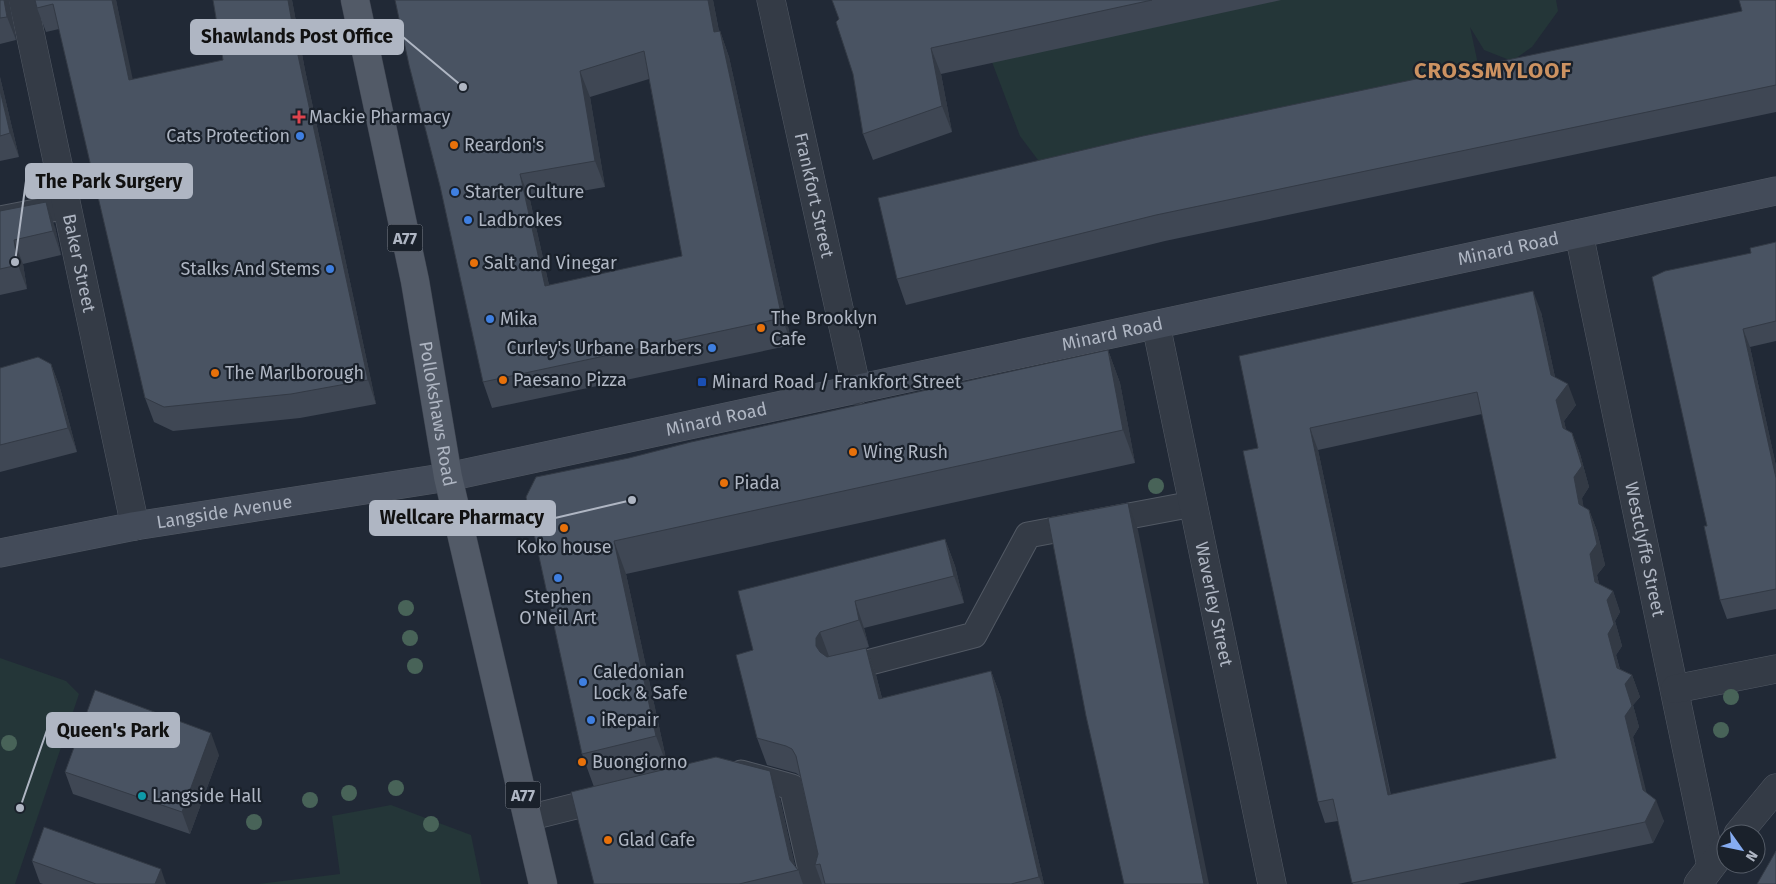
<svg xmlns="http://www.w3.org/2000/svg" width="1776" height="884" font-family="'Fira Sans',sans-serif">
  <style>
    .green { fill: #243638 }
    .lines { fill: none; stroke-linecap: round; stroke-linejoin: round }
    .service-casing { stroke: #525964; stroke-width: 27 }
    .minor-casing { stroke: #525964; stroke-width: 29 }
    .tertiary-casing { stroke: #525964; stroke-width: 29 }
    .secondary-casing { stroke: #525964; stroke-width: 29 }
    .primary-casing { stroke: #3e4450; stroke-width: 29 }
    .service { stroke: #343b46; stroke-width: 25 }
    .minor { stroke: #343b46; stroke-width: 28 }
    .tertiary { stroke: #343b46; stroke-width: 28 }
    .secondary { stroke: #434b59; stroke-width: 28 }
    .primary { stroke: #525a67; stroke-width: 28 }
    .tree { fill: #486358 }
    .wall { fill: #3f4754; fill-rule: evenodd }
    .shaded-wall { fill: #333a45 }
    .building { fill: #495362; stroke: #333a45; fill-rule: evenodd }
    .health-dot { fill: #e0444e; stroke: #1a212b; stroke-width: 2 }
    .shop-dot { fill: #3f7fe0; stroke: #1a212b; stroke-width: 2 }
    .food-dot { fill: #e8710a; stroke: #1a212b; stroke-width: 2 }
    .transit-dot { fill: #1a4fb4; stroke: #1a212b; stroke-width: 2 }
    .culture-dot { fill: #0f9aa8; stroke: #1a212b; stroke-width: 2 }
    .labels { text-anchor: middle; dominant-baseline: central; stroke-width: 4.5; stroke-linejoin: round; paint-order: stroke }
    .shield { fill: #1a212b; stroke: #828995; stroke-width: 1 }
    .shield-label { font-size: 16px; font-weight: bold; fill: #afb6c3 }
    .poi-label { font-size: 18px; fill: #afb6c3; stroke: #1a212b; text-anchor: start }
    .street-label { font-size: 18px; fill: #afb6c3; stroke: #1a212b }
    .district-label { font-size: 22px; font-weight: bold; letter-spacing: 1px; fill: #cc9261; stroke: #1a212b }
    .leader { fill: none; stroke: #afb6c3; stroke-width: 2 }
    .callout-dot { fill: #afb6c3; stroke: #1a212b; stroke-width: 2 }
    .callout { fill: #afb6c3; stroke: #afb6c3; stroke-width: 2 }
    .callout-label { font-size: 19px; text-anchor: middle; font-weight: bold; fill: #111 }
  </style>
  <rect width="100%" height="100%" fill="#212936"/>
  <path class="green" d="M 1278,0 L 1556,0 L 1558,11 L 1532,47 L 1512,61 L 1484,50 L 1470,27 L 1484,92 L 1056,184 L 1020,136 L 992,62 Z
    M 0,658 L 66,681 L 79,694 L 15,884 L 0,884 Z
    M 391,805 L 471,835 L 481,884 L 258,884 L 340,874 L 332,816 Z"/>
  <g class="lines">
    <defs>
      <path id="service" d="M 0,219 L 67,206
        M 840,670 L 974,635 L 1028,535 L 1193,504
        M 741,773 L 792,787 L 814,884
        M 528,818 L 608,798"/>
      <g id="minor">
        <path id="s1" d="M 23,0 L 135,526"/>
        <path id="s2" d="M 1579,234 L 1711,866"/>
        <path id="s3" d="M 1156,325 L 1272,884"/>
        <path d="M 1675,689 L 1776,669"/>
        <path d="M 1738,834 L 1776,788"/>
        <path d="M 1698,884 L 1723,851"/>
      </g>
      <g id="tertiary">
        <path id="s4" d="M 771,0 L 857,390"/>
      </g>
      <g id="secondary">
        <path id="s5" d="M 0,553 L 135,526 L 448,477 L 1776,191"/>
      </g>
      <g id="primary">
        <path id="s6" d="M 355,0 L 415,281 L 448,477 L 543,884"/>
      </g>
    </defs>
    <use href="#service" class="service-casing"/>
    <use href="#minor" class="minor-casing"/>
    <use href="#tertiary" class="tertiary-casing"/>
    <use href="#secondary" class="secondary-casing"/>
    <use href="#primary" class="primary-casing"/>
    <use href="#service" class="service"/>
    <use href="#minor" class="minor"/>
    <use href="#tertiary" class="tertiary"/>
    <use href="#secondary" class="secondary"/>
    <use href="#primary" class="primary"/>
  </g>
  <g class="tree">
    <circle cx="1156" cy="486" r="8"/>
    <circle cx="406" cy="608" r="8"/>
    <circle cx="410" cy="638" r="8"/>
    <circle cx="415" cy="666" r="8"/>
    <circle cx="1731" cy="697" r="8"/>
    <circle cx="1721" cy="730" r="8"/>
    <circle cx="9" cy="743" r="8"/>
    <circle cx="396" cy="788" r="8"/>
    <circle cx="349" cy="793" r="8"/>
    <circle cx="310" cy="800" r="8"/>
    <circle cx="254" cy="822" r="8"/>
    <circle cx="431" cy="824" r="8"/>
  </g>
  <path class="wall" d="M 0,0 L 9,0 L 16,40 L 0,44 Z
    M 35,0 L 116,0 L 132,80 L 223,60 L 213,0 L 292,0 L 305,70 L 376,404 L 300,418 L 173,431 L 154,422 L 145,398 L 59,29 L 46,32 L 37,8 Z
    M 713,0 L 719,31 L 720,31 L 729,57 L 792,345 L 492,408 L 483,382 L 440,186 L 409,65 ZM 649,79 L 682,256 L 549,285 L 530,200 L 605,187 L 590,97 Z
    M 832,0 L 1281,0 L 941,74 L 952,132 L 873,160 L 863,134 L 853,74 L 839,19 Z
    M 1776,0 L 1776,112 L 1165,241 L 906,305 L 897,279 Z
    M 0,77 L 19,157 L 0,161 Z
    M 0,211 L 55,227 L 61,255 L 23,264 L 27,289 L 0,295 Z
    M 1776,242 L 1776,341 L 1750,347 L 1776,466 L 1776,609 L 1727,619 L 1720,600 L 1707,526 L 1751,253 Z
    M 1541,312 L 1555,377 L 1576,405 L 1564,421 L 1566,430 L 1572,433 L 1580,454 L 1589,487 L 1582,498 L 1583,507 L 1589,510 L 1597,531 L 1605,565 L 1597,575 L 1599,584 L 1613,591 L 1620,612 L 1615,621 L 1622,646 L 1616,655 L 1620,669 L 1632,675 L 1640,697 L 1633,705 L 1639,727 L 1633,737 L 1646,793 L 1664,821 L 1653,843 L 1458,884 L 1353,884 L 1338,821 L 1325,823 L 1318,802 L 1258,448 ZM 1482,414 L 1556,758 L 1391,795 L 1318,450 Z
    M 1108,350 L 1120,383 L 1135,463 L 626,574 L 668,768 L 780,799 L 795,866 L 798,870 L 803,884 L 594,884 L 594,787 L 582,754 L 526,497 L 629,458 Z
    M 51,364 L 60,388 L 77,452 L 0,472 L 0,368 Z
    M 945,539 L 955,566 L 964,603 L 864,628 L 869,647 L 866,648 L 876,675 L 882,698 L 991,671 L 1001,698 L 1044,884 L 822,884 L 815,865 L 818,854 L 800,776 L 796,773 L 767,765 L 757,738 L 753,650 Z
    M 219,755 L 190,834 L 73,794 L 65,772 Z
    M 32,861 L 166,884 L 43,884 L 40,883 Z"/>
  <path class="shaded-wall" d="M 4,0 L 9,0 L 16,40 L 7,17 Z
    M 112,0 L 116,0 L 138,104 L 129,80 Z
    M 288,0 L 292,0 L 305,70 L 376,404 L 368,380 L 296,46 Z
    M 708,0 L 713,0 L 724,58 L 714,32 Z
    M 720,31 L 729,57 L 792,345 L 782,318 Z
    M 931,48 L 941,74 L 952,132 L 942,106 Z
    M 580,71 L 590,97 L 605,187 L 595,161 Z
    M 0,77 L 19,157 L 10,133 L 0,90 Z
    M 520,174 L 530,200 L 555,312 L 545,286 Z
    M 46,202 L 55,227 L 61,255 L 53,231 Z
    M 14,240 L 23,264 L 27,289 L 18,265 Z
    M 1533,291 L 1541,312 L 1559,396 L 1551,375 Z
    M 1743,329 L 1750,347 L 1776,466 L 1776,478 Z
    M 1108,350 L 1120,383 L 1135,463 L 1123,430 Z
    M 51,364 L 60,388 L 77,452 L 68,428 Z
    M 1568,384 L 1576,405 L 1564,421 L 1571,449 L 1563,428 L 1556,400 Z
    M 1310,428 L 1318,450 L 1395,817 L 1388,795 Z
    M 1572,433 L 1580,454 L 1589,487 L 1582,498 L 1587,525 L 1579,504 L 1574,477 Z
    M 1128,503 L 1138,530 L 1209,884 L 1204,884 Z
    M 1589,510 L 1597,531 L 1605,565 L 1597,575 L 1603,603 L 1595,582 L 1590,554 Z
    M 945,539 L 955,566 L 964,603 L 954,576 Z
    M 614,541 L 626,574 L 668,768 L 656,736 Z
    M 1613,591 L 1620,612 L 1615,621 L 1622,646 L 1616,655 L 1625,689 L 1617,668 L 1608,634 L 1607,600 Z
    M 855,601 L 864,628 L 869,647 L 859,620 Z
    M 820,632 L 830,659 L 826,666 L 816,646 L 816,638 Z
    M 866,648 L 876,675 L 889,726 L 879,699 Z
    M 991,671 L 1001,698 L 1044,884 L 1042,884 L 1039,877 Z
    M 1632,675 L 1640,697 L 1633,705 L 1639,727 L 1633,737 L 1651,811 L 1656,800 L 1664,821 L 1653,843 L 1645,822 L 1643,790 L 1625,716 L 1625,684 Z
    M 211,733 L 219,755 L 190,834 L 182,812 Z
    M 770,771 L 780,799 L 796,870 L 790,860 Z
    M 161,869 L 166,884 L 155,884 Z"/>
  <path class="building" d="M 0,0 L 4,0 L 7,17 L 0,18 Z
    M 35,0 L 112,0 L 129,80 L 223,60 L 213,0 L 288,0 L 296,46 L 368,380 L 291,394 L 164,407 L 145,398 L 53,4 L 37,8 Z
    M 395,0 L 708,0 L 714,32 L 720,31 L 782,318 L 483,382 L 440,186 L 409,65 ZM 644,51 L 682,256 L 545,286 L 520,174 L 595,161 L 580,71 Z
    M 832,0 L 1152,0 L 931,48 L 942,106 L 863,134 L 853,74 L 836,22 L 839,19 Z
    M 1739,0 L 1776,0 L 1776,85 L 1156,215 L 897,279 L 878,198 L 1143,136 L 1742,11 Z
    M 0,90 L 10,133 L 0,136 Z
    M 46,202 L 53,231 L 14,240 L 18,265 L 0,269 L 0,211 Z
    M 1776,242 L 1776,321 L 1743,329 L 1776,478 L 1776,589 L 1720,600 L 1704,526 L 1707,526 L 1652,277 L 1665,271 L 1751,253 L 1750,248 Z
    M 1533,291 L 1551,375 L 1568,384 L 1556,400 L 1563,428 L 1572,433 L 1582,466 L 1574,477 L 1579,504 L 1589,510 L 1597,544 L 1590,554 L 1595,582 L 1613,591 L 1607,600 L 1614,624 L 1608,634 L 1617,668 L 1632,675 L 1625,684 L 1632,706 L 1625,716 L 1643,790 L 1656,800 L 1645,822 L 1352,883 L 1333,799 L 1318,802 L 1243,451 L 1258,448 L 1239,356 ZM 1477,392 L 1556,758 L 1388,795 L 1310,428 Z
    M 1108,350 L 1123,430 L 614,541 L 656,736 L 582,754 L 526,497 L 536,477 L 629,458 L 691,442 Z
    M 38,357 L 51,364 L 68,428 L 0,445 L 0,368 Z
    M 1128,503 L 1204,884 L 1124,884 L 1086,716 L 1048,518 Z
    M 945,539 L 954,576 L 855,601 L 859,620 L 820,632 L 816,638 L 816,646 L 820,652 L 827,657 L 866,648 L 879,699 L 991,671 L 1039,877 L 1011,884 L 825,884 L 820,864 L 815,865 L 818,854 L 796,756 L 792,749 L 786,746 L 757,738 L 736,655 L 753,650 L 738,591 Z
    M 95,690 L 211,733 L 182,812 L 65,772 Z
    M 716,757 L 770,771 L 790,860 L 798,870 L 739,884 L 594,884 L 571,792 Z
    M 44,827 L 161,869 L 155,884 L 96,884 L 32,861 Z
    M 1776,851 L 1776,884 L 1757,884 Z"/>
  <path class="health-dot" d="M296.5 109.5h5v5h5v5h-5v5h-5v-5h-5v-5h5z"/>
  <g class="shop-dot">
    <circle cx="300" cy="136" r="5"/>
    <circle cx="455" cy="192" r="5"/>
    <circle cx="468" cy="220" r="5"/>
    <circle cx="330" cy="269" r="5"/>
    <circle cx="490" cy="319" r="5"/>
    <circle cx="712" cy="348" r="5"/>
    <circle cx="558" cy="578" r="5"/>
    <circle cx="583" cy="682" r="5"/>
    <circle cx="591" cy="720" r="5"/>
  </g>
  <g class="food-dot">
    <circle cx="454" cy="145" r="5"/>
    <circle cx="474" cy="263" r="5"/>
    <circle cx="761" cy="328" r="5"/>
    <circle cx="215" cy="373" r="5"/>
    <circle cx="503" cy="380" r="5"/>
    <circle cx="853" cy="452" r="5"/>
    <circle cx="724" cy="483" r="5"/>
    <circle cx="564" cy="528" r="5"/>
    <circle cx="582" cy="762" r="5"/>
    <circle cx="608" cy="840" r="5"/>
  </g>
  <rect class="transit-dot" x="697" y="377" width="10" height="10" rx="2.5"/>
  <circle class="culture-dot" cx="142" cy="796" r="5"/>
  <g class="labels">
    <g class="shield">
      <rect x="387.5" y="224.5" width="35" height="27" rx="4"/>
      <rect x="505.5" y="781.5" width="35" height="27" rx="4"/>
    </g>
    <g class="shield-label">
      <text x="405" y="238">A77</text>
      <text x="523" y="795">A77</text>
    </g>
    <g class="poi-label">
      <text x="309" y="117">Mackie Pharmacy</text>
      <text x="290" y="136" text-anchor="end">Cats Protection</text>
      <text x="464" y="145">Reardon's</text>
      <text x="465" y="192">Starter Culture</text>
      <text x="478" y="220">Ladbrokes</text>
      <text x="484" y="263">Salt and Vinegar</text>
      <text x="320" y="269" text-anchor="end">Stalks And Stems</text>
      <text x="771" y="318">The Brooklyn<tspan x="771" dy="21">Cafe</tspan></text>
      <text x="500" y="319">Mika</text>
      <text x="702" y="348" text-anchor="end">Curley's Urbane Barbers</text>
      <text x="225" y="373">The Marlborough</text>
      <text x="513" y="380">Paesano Pizza</text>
      <text x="712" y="382">Minard Road / Frankfort Street</text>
      <text x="863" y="452">Wing Rush</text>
      <text x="734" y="483">Piada</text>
      <text x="564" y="547" text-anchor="middle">Koko house</text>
      <text x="558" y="597" text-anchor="middle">Stephen<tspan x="558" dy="21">O'Neil Art</tspan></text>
      <text x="593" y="672">Caledonian<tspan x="593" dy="21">Lock &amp; Safe</tspan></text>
      <text x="601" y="720">iRepair</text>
      <text x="592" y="762">Buongiorno</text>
      <text x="152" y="796">Langside Hall</text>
      <text x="618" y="840">Glad Cafe</text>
    </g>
    <g class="street-label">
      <text stroke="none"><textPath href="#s4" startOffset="200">Frankfort Street</textPath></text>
      <text stroke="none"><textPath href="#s5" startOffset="1539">Minard Road</textPath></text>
      <text stroke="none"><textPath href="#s1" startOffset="269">Baker Street</textPath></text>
      <text stroke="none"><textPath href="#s5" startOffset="1134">Minard Road</textPath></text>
      <text stroke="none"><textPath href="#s6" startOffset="422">Pollokshaws Road</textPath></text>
      <text stroke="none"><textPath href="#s5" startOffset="729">Minard Road</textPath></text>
      <text stroke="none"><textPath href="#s5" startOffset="228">Langside Avenue</textPath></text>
      <text stroke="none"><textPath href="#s2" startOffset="322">Westclyffe Street</textPath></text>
      <text stroke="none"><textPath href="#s3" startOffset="285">Waverley Street</textPath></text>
    </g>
    <g class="district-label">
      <text x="1493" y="70">CROSSMYLOOF</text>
    </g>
  </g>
  <path class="leader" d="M463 87L403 37M15 262L26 181M632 500L555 518M20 808L47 730"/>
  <g class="callout-dot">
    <circle cx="463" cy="87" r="5"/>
    <circle cx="15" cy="262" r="5"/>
    <circle cx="632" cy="500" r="5"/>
    <circle cx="20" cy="808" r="5"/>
  </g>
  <g class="callout">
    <rect x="191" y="20" width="212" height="34" rx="5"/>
    <rect x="26" y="164" width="166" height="34" rx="5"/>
    <rect x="370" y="501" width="185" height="34" rx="5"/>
    <rect x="47" y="713" width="132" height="34" rx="5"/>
  </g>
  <g class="callout-label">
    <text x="297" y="43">Shawlands Post Office</text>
    <text x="109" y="188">The Park Surgery</text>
    <text x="462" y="524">Wellcare Pharmacy</text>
    <text x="113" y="737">Queen's Park</text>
  </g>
  <g transform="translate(1741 849) rotate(123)"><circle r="24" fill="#1a212b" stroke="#565d68"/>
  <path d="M0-4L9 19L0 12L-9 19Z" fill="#86acf1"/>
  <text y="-8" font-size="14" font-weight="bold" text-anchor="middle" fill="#afb6c3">N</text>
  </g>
</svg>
